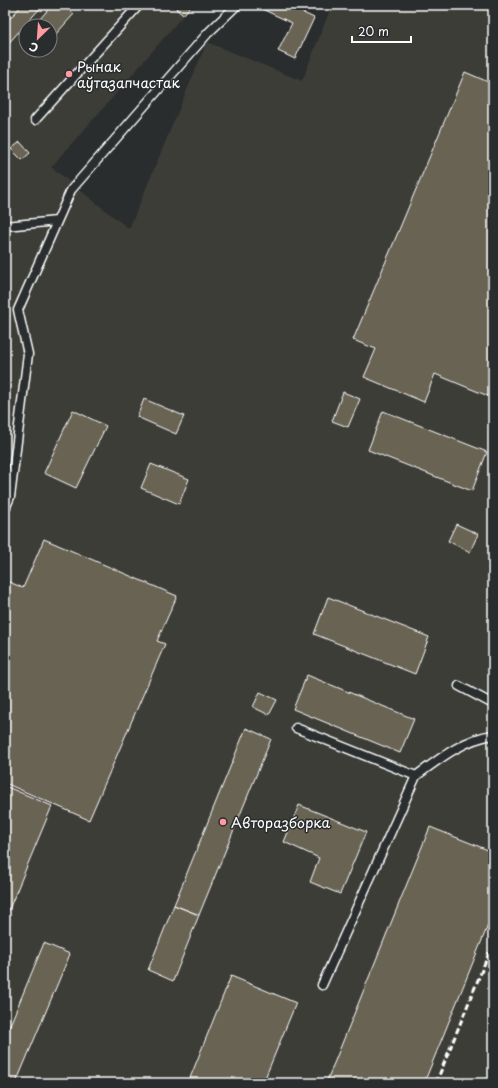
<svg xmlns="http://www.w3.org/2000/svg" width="498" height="1088" font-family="'Playpen Sans',sans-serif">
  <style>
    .built { fill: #3d3d39; fill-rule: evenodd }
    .building { fill: #696352; stroke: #fff }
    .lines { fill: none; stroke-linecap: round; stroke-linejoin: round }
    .lane-casing { stroke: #fff; stroke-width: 11 }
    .lane { stroke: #2a2d2e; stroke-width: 8 }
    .rail { stroke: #fff; stroke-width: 3; stroke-dasharray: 6 3; stroke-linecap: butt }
    .poi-dot { fill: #ff9aa2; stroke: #2a2d2e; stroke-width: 1.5 }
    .labels { text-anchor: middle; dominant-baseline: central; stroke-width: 3; stroke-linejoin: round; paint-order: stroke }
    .poi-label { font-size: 14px; fill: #fff; stroke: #2a2d2e; text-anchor: start }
  </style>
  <rect width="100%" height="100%" fill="#2a2d2e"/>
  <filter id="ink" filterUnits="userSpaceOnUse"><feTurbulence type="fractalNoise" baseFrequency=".025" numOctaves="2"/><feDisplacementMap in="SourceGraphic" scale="8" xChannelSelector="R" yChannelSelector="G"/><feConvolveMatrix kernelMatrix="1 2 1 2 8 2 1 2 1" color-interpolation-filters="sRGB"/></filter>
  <g filter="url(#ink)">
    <path class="built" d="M 5,5 L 192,5 L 113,97 L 51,167 L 129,229 L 207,42 L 302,81 L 332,5 L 493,5 L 493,1083 L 5,1083 ZM 26,26 L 50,26 L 50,50 L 26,50 Z"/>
    <path class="building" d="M 22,5 L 43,5 L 5,47 L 5,24 Z
      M 52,5 L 63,5 L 74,14 L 55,35 L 50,30 L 50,26 L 45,26 L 39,20 Z
      M 179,5 L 192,5 L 183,15 L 176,9 Z
      M 264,5 L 287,5 L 314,18 L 295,59 L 278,51 L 292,23 L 262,9 Z
      M 465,72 L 493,84 L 493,398 L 435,374 L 424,402 L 364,377 L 376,349 L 353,340 Z
      M 20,142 L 30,153 L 22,160 L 11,149 Z
      M 343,392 L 360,399 L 348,427 L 332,421 Z
      M 144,399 L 184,416 L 176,434 L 137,417 Z
      M 73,410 L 106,426 L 76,488 L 44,473 Z
      M 383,411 L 487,452 L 472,491 L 368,450 Z
      M 151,464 L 189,479 L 179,504 L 141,488 Z
      M 456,524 L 478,534 L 470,552 L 448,541 Z
      M 44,539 L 177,596 L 157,641 L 165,644 L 89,820 L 5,783 L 5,580 L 23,588 Z
      M 328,597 L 429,637 L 415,674 L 314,634 Z
      M 307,675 L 414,719 L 400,753 L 293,709 Z
      M 260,692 L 277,700 L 269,715 L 253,707 Z
      M 246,728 L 271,739 L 199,915 L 174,905 Z
      M 5,786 L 52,806 L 5,919 Z
      M 299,805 L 366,832 L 340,894 L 310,882 L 319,858 L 284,842 Z
      M 430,827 L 493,852 L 493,913 L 424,1083 L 326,1083 Z
      M 174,905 L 199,915 L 173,981 L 148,970 Z
      M 44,943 L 70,954 L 16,1083 L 5,1083 L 5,1037 Z
      M 231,976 L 296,1003 L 263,1083 L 188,1083 Z"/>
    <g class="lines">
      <defs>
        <path id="lane" d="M 35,120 L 139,5
          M 5,226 L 57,221
          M 5,509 L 10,497 L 28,354 L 18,310 L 71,190 L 208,33 L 237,5
          M 459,686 L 493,704
          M 296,728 L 416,776
          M 322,985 L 416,776 C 439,759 464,739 493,735"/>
      </defs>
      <use href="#lane" class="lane-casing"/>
      <use href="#lane" class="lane"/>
      <path class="rail" d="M 436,1083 L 493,943"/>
    </g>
  </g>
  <g class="poi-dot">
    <circle cx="69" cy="74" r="4"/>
    <circle cx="223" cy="822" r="4"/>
  </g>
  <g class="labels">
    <g class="poi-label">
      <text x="77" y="66">Рынак<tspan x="77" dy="16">аўтазапчастак</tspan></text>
      <text x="231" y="822">Авторазборка</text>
    </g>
  </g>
  <rect width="498" height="1088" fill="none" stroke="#2a2d2e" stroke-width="20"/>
  <rect x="10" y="10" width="478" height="1068" fill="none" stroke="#fff" stroke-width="1.5" filter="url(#ink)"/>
  <g transform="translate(38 38) rotate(205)"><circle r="19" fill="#2a2d2e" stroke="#7f8182"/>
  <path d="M0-3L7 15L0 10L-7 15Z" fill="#ff9aa2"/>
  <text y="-6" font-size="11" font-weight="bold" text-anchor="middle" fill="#ffffff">С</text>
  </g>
  <path d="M352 36v6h59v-6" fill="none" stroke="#ffffff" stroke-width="2"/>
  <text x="358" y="36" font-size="12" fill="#ffffff" stroke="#2a2d2e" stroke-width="3" paint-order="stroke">20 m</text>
</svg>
